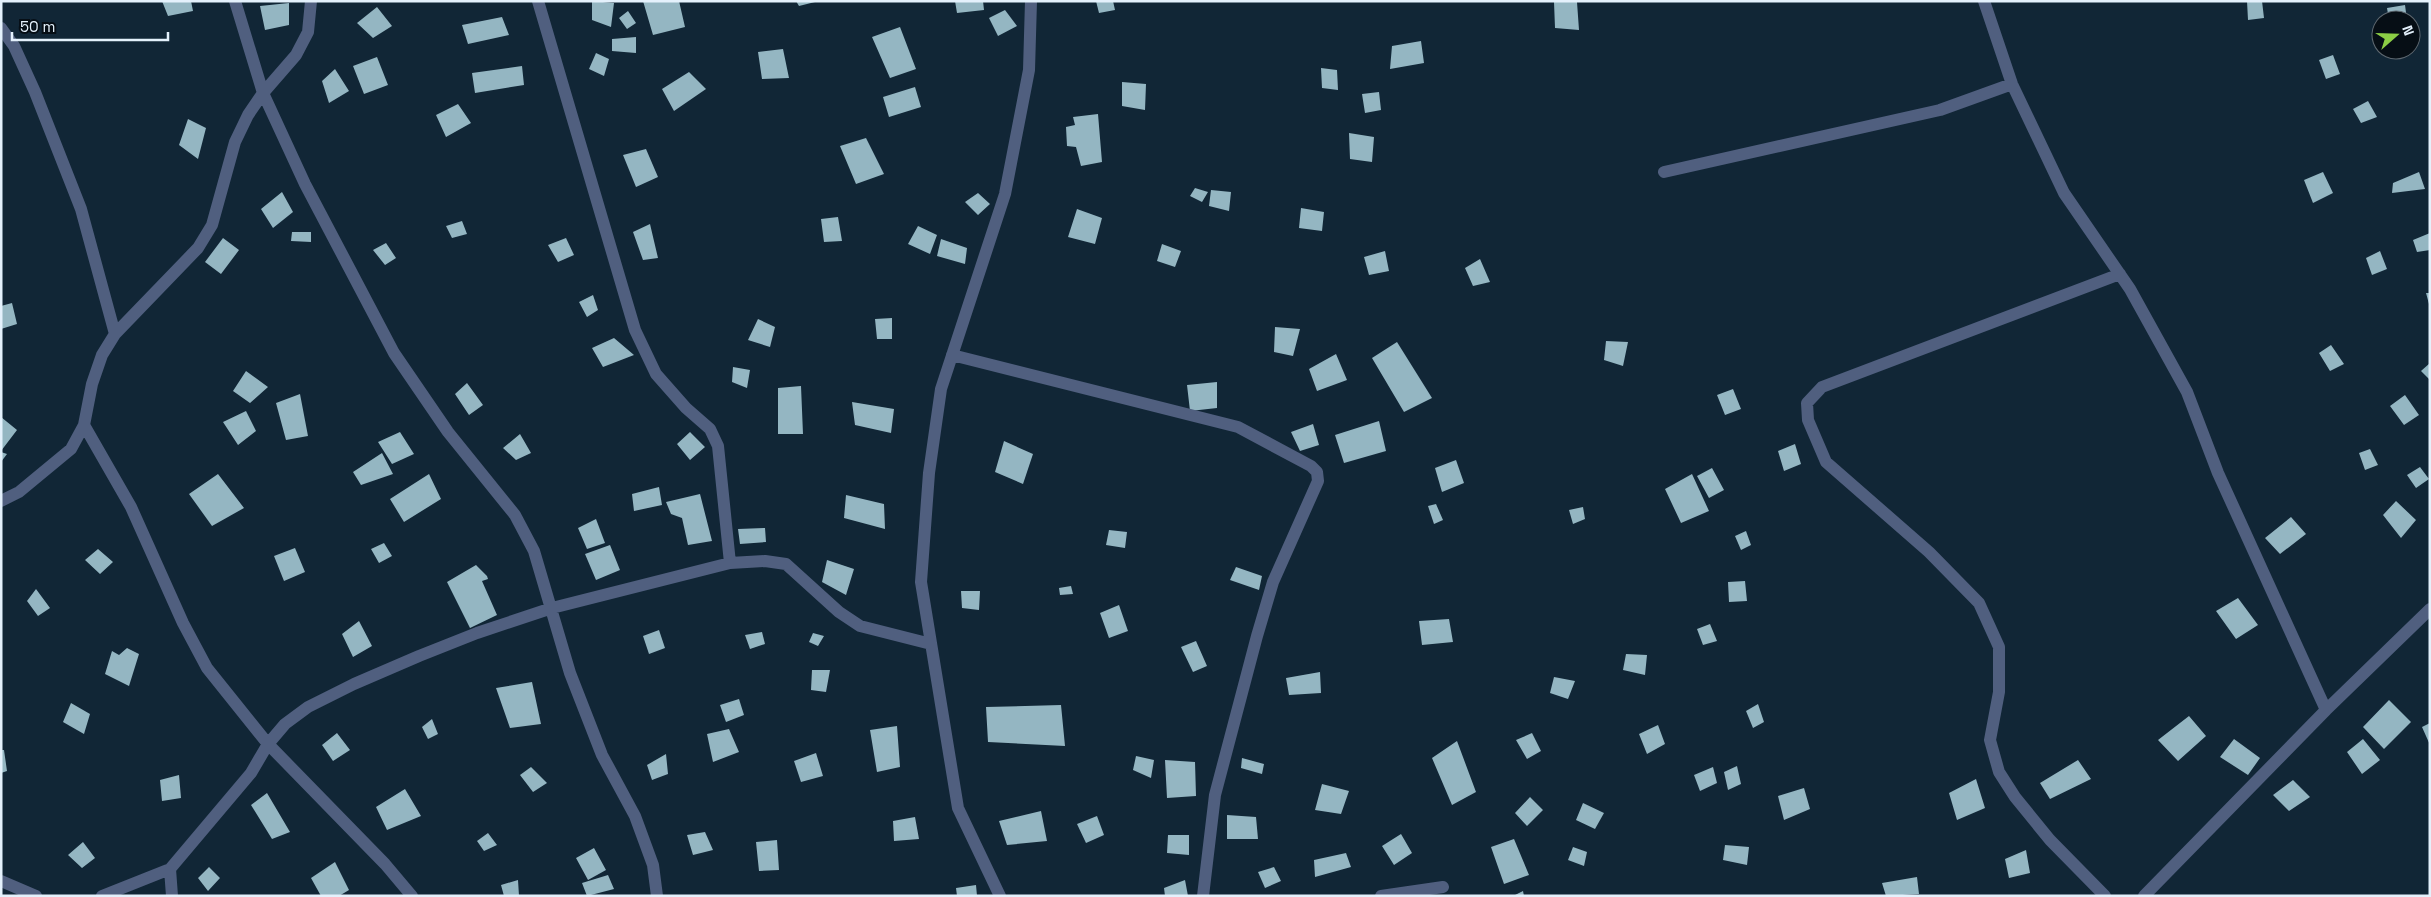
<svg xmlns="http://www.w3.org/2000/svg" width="2431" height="897" font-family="'Space Grotesk',sans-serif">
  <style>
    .building { fill: #94b6c2 }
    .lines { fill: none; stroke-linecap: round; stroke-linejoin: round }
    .street { stroke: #505f7f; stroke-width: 12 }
  </style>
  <rect width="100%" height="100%" fill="#112636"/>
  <path class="building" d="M 162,1 L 191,1 L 193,11 L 168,16 Z
    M 592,1 L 614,3 L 611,27 L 592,20 Z
    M 643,1 L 679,1 L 685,27 L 653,35 Z
    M 796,1 L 815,1 L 815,2 L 799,6 Z
    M 955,1 L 983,1 L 984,10 L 957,13 Z
    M 1096,1 L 1113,1 L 1115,10 L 1099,13 Z
    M 2247,1 L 2262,1 L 2264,18 L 2248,20 Z
    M 1554,2 L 1577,2 L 1579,30 L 1555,28 Z
    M 289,3 L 289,25 L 265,30 L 260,6 Z
    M 2405,5 L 2407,20 L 2389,20 L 2387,8 Z
    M 377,7 L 392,26 L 373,38 L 357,23 Z
    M 1005,10 L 1017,26 L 998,36 L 989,18 Z
    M 628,11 L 636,23 L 627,29 L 619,18 Z
    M 502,17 L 509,35 L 468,44 L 462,25 Z
    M 900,27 L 916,69 L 890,78 L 872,37 Z
    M 636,37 L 636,53 L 612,51 L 612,39 Z
    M 1421,41 L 1424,63 L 1390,69 L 1392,46 Z
    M 783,49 L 789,78 L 762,79 L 758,52 Z
    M 596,53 L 609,59 L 604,76 L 589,69 Z
    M 2333,55 L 2340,74 L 2326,79 L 2319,60 Z
    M 377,57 L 388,85 L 364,94 L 353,66 Z
    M 522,66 L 524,85 L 475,93 L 472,73 Z
    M 1321,68 L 1337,70 L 1338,90 L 1322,88 Z
    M 335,69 L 349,91 L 329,103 L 322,81 Z
    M 689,72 L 706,89 L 674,111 L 662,89 Z
    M 1122,82 L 1146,84 L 1145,110 L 1122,106 Z
    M 915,87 L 921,107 L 889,117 L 883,97 Z
    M 1379,92 L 1381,110 L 1365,113 L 1362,94 Z
    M 2368,101 L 2377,117 L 2361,123 L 2353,109 Z
    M 458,104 L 471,123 L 446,137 L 436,115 Z
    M 1098,114 L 1102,162 L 1081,166 L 1076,147 L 1067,146 L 1066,127 L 1075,125 L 1073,117 Z
    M 188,119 L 206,128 L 198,159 L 179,145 Z
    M 1349,133 L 1374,137 L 1372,162 L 1350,159 Z
    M 866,138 L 884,174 L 856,184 L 840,146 Z
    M 646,149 L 658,177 L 636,187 L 623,155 Z
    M 2323,172 L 2333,193 L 2313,203 L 2304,180 Z
    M 2419,172 L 2425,189 L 2392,193 L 2393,183 Z
    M 1195,188 L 1208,192 L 1202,202 L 1190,196 Z
    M 1211,190 L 1231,192 L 1229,211 L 1209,206 Z
    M 282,192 L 293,212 L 273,228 L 261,209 Z
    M 978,193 L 990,204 L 978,215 L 965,202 Z
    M 1301,208 L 1324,212 L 1322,231 L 1299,228 Z
    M 1077,209 L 1102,218 L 1095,244 L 1068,237 Z
    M 838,217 L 842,241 L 824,242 L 821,219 Z
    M 462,221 L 467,234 L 452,238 L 446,226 Z
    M 650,224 L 658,258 L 643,260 L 633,232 Z
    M 918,226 L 937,235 L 930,254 L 908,244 Z
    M 292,232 L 311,232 L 311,242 L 291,241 Z
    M 2430,233 L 2430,250 L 2417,252 L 2413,240 Z
    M 223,238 L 239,250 L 221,274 L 205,262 Z
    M 566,238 L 574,255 L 558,262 L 548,245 Z
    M 941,239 L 967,248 L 965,264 L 937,256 Z
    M 386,243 L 396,258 L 385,265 L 373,250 Z
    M 1162,244 L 1181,251 L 1175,267 L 1157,261 Z
    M 1385,251 L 1389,271 L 1369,275 L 1364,257 Z
    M 2380,251 L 2387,269 L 2372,275 L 2366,258 Z
    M 1480,259 L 1490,282 L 1473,286 L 1465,268 Z
    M 2426,293 L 2430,293 L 2430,304 L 2429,304 Z
    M 593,295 L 598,310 L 587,317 L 579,302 Z
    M 12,303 L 17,324 L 1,329 L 1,306 Z
    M 892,318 L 892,339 L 877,339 L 875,319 Z
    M 758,319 L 775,327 L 770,347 L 748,340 Z
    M 1275,327 L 1300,329 L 1293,356 L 1274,352 Z
    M 614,338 L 634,355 L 603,367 L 592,348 Z
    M 1606,341 L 1628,342 L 1623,366 L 1604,360 Z
    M 1397,342 L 1432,398 L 1404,412 L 1372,358 Z
    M 2331,345 L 2344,364 L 2330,371 L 2319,353 Z
    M 1336,354 L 1347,380 L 1317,391 L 1309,369 Z
    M 2430,363 L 2430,380 L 2421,371 Z
    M 733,367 L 750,370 L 747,388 L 732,382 Z
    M 246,371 L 268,387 L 250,403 L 233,391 Z
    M 1217,382 L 1217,408 L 1190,411 L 1187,385 Z
    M 467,383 L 483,405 L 469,415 L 455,394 Z
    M 801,386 L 803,434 L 778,434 L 778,388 Z
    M 1733,389 L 1741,409 L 1725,415 L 1717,395 Z
    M 300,394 L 308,436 L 286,440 L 276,403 Z
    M 2405,395 L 2419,415 L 2404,425 L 2390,406 Z
    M 852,402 L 894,409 L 891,433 L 855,425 Z
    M 246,411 L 256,431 L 238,445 L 223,422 Z
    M 1,417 L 17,430 L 1,451 Z
    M 1379,421 L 1386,451 L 1344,463 L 1335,435 Z
    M 1313,424 L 1319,445 L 1300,451 L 1291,432 Z
    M 400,432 L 414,454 L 392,464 L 378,442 Z
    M 690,432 L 705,447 L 690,460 L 677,444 Z
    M 520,434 L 531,453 L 516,460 L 503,448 Z
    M 1004,441 L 1033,454 L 1023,484 L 995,472 Z
    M 1795,444 L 1801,464 L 1784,471 L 1778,451 Z
    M 2370,449 L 2378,465 L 2365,470 L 2359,453 Z
    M 1,452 L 7,454 L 1,462 Z
    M 382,453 L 393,474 L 361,485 L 353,472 Z
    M 1456,460 L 1464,483 L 1442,492 L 1435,468 Z
    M 2420,467 L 2429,479 L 2416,488 L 2407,475 Z
    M 1712,468 L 1724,490 L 1709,498 L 1697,476 Z
    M 218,474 L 244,508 L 212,526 L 189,494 Z
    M 429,474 L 441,499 L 404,522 L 390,499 Z
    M 1692,474 L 1709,511 L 1681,523 L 1665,489 Z
    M 659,487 L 662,505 L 634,511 L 632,494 Z
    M 700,494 L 712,541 L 688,545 L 682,518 L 671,514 L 666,502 Z
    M 846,495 L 884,504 L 885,529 L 844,518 Z
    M 2396,501 L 2416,520 L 2401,538 L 2383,515 Z
    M 1436,504 L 1443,520 L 1434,524 L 1428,506 Z
    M 1583,507 L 1585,519 L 1573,524 L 1569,510 Z
    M 2291,517 L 2306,534 L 2280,554 L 2265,538 Z
    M 596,519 L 605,543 L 587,549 L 578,528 Z
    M 765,528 L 766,542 L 740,544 L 738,529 Z
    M 1109,530 L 1127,532 L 1125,548 L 1106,545 Z
    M 1746,531 L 1751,545 L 1741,550 L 1735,536 Z
    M 384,543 L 392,556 L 379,563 L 371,549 Z
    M 610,545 L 620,570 L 596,580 L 585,554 Z
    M 295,548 L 305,572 L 284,581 L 274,556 Z
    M 98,549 L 113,562 L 100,574 L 85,560 Z
    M 827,560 L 854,569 L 846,595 L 822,582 Z
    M 476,565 L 487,576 L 488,579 L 482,581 L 497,615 L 470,628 L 447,582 Z
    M 1236,567 L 1262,576 L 1259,590 L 1230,580 Z
    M 1745,581 L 1747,601 L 1729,602 L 1728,582 Z
    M 1071,586 L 1073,594 L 1060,595 L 1059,588 Z
    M 36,589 L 50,608 L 38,616 L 27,601 Z
    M 961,591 L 980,591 L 979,610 L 962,608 Z
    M 2238,598 L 2258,625 L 2236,639 L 2216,611 Z
    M 1119,605 L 1128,631 L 1109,638 L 1100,613 Z
    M 1449,619 L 1453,642 L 1422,645 L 1419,621 Z
    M 359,621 L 372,646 L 353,657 L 342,634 Z
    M 1710,624 L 1717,641 L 1703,645 L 1697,629 Z
    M 659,630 L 665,648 L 649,654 L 643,636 Z
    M 762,632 L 765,644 L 750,649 L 745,635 Z
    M 813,633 L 824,636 L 818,646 L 809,642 Z
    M 1196,641 L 1207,666 L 1193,672 L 1181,647 Z
    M 127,648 L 139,654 L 129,686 L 105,674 L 112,651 L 119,655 Z
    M 1626,654 L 1647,655 L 1645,675 L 1623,670 Z
    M 812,670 L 830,670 L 826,692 L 811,690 Z
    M 1320,672 L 1321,693 L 1289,695 L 1286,678 Z
    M 1554,677 L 1575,681 L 1568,699 L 1550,693 Z
    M 532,682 L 541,724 L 510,728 L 496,688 Z
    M 739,699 L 744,715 L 726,722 L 720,705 Z
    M 2389,700 L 2411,722 L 2384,749 L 2363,727 Z
    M 71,703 L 90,714 L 84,734 L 63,722 Z
    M 1758,704 L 1764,722 L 1753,728 L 1746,711 Z
    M 1061,705 L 1065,746 L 988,742 L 986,707 Z
    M 2189,716 L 2206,736 L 2178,761 L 2158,740 Z
    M 432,719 L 438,734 L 428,739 L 422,727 Z
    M 2430,723 L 2430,745 L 2422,727 Z
    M 1658,725 L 1665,744 L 1647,754 L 1639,734 Z
    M 897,726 L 900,767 L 877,772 L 870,730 Z
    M 729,729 L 739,752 L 713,762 L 707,734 Z
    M 337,733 L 350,750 L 333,761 L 322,745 Z
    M 1532,733 L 1541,751 L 1527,759 L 1516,740 Z
    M 2234,739 L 2260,758 L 2248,775 L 2220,757 Z
    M 2363,739 L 2380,760 L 2362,774 L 2347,752 Z
    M 1457,741 L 1476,792 L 1452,805 L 1432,758 Z
    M 1,750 L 4,750 L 7,771 L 1,773 Z
    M 816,753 L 823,776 L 801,782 L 794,761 Z
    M 666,754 L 668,774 L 652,780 L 647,765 Z
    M 1136,756 L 1154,760 L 1151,778 L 1133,770 Z
    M 1242,758 L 1264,764 L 1262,774 L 1241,768 Z
    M 1165,760 L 1195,762 L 1196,796 L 1167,798 Z
    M 2078,760 L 2091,779 L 2050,799 L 2040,783 Z
    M 1737,766 L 1741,784 L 1728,790 L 1724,772 Z
    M 531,767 L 547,783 L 533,792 L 520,775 Z
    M 1713,767 L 1717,783 L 1700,791 L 1694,775 Z
    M 179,775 L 181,798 L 162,801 L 160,780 Z
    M 1976,779 L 1985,808 L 1957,820 L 1949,793 Z
    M 2293,780 L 2310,797 L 2289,811 L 2273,795 Z
    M 1322,784 L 1349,791 L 1341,814 L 1315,810 Z
    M 1804,788 L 1810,809 L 1784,820 L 1778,796 Z
    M 405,789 L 421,816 L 387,830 L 376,807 Z
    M 267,793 L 290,832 L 272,839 L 251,805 Z
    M 1530,797 L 1543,810 L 1527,826 L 1515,813 Z
    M 1583,803 L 1604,813 L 1595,829 L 1576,820 Z
    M 1041,811 L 1047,841 L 1007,845 L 999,821 Z
    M 1227,815 L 1256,817 L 1258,839 L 1227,839 Z
    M 1097,816 L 1104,835 L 1086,843 L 1077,824 Z
    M 915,817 L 919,839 L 894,841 L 893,821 Z
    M 705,832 L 713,850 L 693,855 L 687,835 Z
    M 488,833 L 497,845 L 484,851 L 477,841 Z
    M 1401,834 L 1412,853 L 1394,865 L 1382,846 Z
    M 1168,835 L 1189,835 L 1189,855 L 1167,853 Z
    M 1514,839 L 1529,875 L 1504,884 L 1491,847 Z
    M 777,840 L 779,870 L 759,871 L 756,842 Z
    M 83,842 L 95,858 L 82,868 L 68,855 Z
    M 1725,845 L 1749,847 L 1747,865 L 1723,860 Z
    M 1573,847 L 1587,852 L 1584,866 L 1568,860 Z
    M 594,848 L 606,870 L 588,880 L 576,858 Z
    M 2026,850 L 2030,873 L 2009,878 L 2005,859 Z
    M 1346,853 L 1351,867 L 1315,877 L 1314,860 Z
    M 335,862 L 349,890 L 339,896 L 321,896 L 311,878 Z
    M 209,867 L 220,878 L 208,891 L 198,878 Z
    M 1274,867 L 1281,881 L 1265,888 L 1258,872 Z
    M 608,875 L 614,889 L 587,896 L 582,883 Z
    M 1917,877 L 1919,894 L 1886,896 L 1882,883 Z
    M 518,880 L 519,896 L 504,896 L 501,885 Z
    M 1185,880 L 1188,896 L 1165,896 L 1164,888 Z
    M 976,885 L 977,896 L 957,896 L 956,888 Z
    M 1523,891 L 1524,896 L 1513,896 Z"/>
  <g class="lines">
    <path class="street" d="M 235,1 L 263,93 L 305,184 L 394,353 L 448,432 L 515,515 L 534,551 L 570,673 L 602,755 L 635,816 L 653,865 L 657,896
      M 538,1 L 635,330 L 656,374 L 686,408 L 710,429 L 718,446 L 730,563
      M 1984,1 L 2012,84 L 2064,193 L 2130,289 L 2187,392 L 2218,473 L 2326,710
      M 1,28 L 14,46 L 35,92 L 81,209 L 115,334
      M 1664,172 L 1940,110 L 2012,84
      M 952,355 L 1238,427 L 1311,466 L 1317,472 L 1318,481 L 1273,582 L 1257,636 L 1215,795 L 1203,896
      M 84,425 L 131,507 L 183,623 L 207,668 L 268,744 L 385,864 L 412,896
      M 1,501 L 19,492 L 71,449 L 84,425 L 92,384 L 102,355 L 115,334 L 198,248 L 212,225 L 235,142 L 248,115 L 263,93 L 296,55 L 308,32 L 311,1
      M 170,869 L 172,896
      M 1,881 L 36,896
      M 102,896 L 170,869 L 251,773 L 268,744 L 285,724 L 308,707 L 354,684 L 419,656 L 477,633 L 552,608 L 730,563 L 765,561 L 786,564 L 839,612 L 860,626 L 931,644
      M 1000,896 L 958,808 L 921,582 L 929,473 L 941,389 L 1005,194 L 1029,70 L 1031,1
      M 1381,896 L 1443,887
      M 2105,896 L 2050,840 L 2015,797 L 1999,772 L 1990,740 L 1999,692 L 1999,647 L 1979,603 L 1929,552 L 1826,462 L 1808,420 L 1807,403 L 1822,387 L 2120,274
      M 2144,896 L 2326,710 L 2430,609"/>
  </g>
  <rect width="2431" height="897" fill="none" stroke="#e4f1fc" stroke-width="5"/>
  <g transform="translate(2396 35) rotate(70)"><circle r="24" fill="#060e15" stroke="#5f6971"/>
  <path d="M0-4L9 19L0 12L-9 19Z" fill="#8cce45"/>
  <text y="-8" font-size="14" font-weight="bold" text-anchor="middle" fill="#e4f1fc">N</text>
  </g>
  <path d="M12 32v8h156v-8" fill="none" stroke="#e4f1fc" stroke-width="2.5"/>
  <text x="20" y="32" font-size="15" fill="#e4f1fc" stroke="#060e15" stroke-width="4" paint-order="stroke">50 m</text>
</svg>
